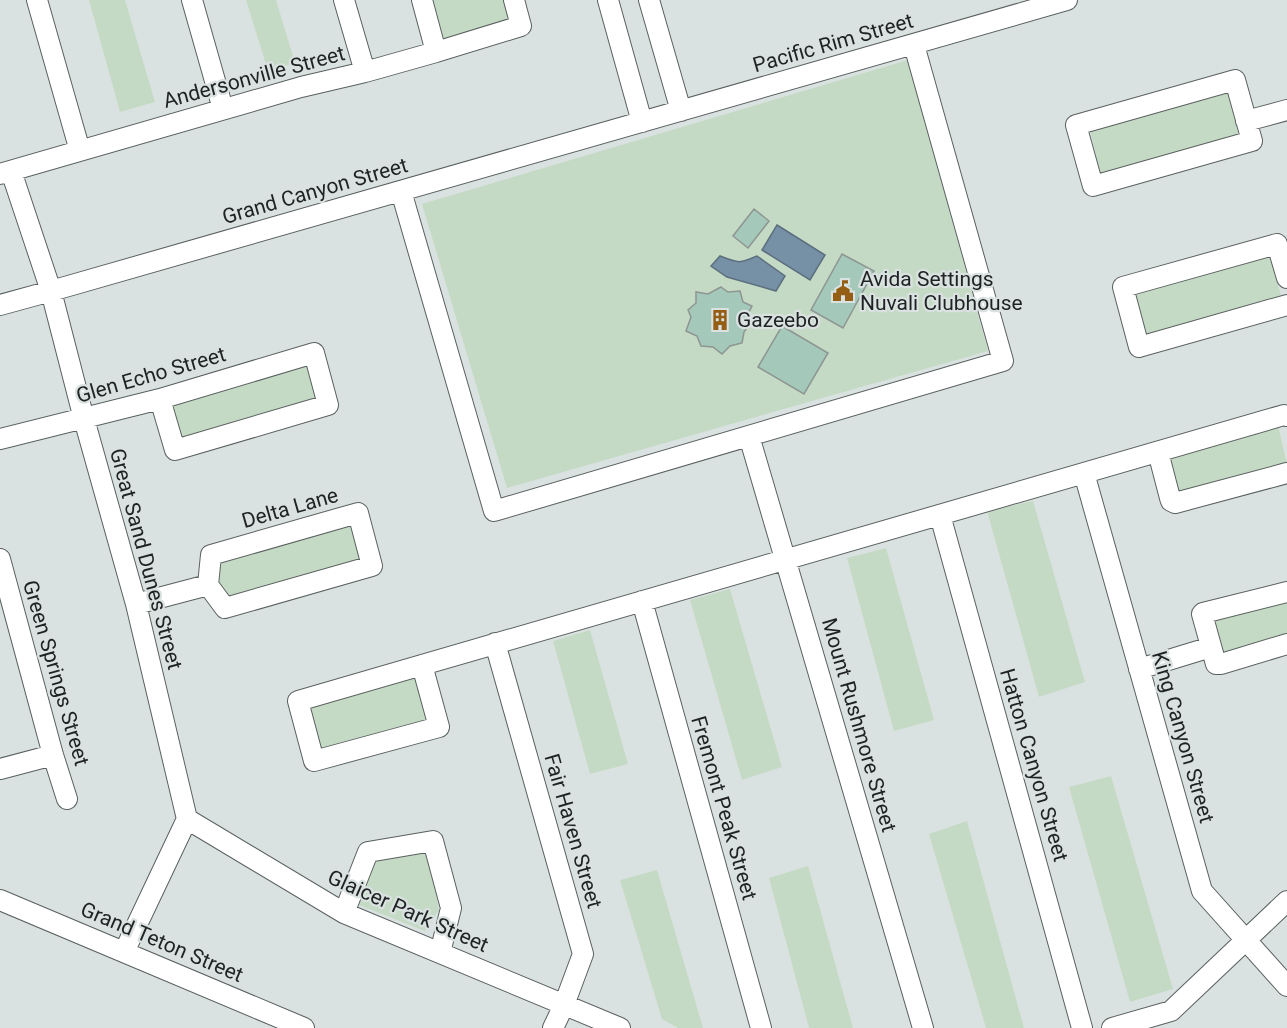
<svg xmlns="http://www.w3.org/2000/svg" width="1287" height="1028" font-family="Roboto,sans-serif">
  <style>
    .green { fill: #c5dac4 }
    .water { fill: #7690a6; stroke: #5c6f7e; stroke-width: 1.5 }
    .building { fill: #a4c9ba; stroke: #8e9592; stroke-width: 1.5 }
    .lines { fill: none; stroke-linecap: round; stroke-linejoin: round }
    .minor-casing { stroke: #5a6060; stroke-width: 22 }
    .minor { stroke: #fff; stroke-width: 20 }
    .labels { text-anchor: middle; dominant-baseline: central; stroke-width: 4.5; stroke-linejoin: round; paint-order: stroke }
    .street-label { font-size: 21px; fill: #1f2222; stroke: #dae2e1 }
    .poi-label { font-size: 21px; fill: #1f2222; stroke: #dae2e1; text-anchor: start }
  </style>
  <rect width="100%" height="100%" fill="#dae2e1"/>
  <path class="green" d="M 89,0 L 125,0 L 155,102 L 120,112 Z
    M 246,0 L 276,0 L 295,63 L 268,71 Z
    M 434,0 L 511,0 L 517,22 L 439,49 L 426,2 Z
    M 908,60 L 988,351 L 507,488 L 422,204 Z
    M 1228,93 L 1239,137 L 1101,176 L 1090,130 Z
    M 1270,255 L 1281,296 L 1147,334 L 1132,294 Z
    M 311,357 L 323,402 L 176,443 L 165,400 Z
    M 1278,425 L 1287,464 L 1178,494 L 1168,454 Z
    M 1033,501 L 1085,682 L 1039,697 L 987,511 Z
    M 354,521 L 367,563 L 229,603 L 213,583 L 215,558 Z
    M 886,548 L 934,720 L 894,731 L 847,558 Z
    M 730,589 L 782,767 L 742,780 L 690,600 Z
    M 1287,599 L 1287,635 L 1221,656 L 1209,617 Z
    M 590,630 L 628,764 L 590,774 L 553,641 Z
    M 414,674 L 427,723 L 322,751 L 309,704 Z
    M 1111,776 L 1173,989 L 1130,1002 L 1069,787 Z
    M 967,821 L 1024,1028 L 986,1028 L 929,834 Z
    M 428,851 L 439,910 L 425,931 L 359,905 L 373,860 Z
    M 808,866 L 853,1028 L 809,1028 L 769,878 Z
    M 657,870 L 703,1028 L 678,1028 L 662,1019 L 620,880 Z"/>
  <path class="water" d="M 777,225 L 825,255 L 810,280 L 762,250 Z
    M 720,256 C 738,263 739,264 757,256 L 785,276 L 776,291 L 727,277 L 711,266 Z"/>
  <path class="building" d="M 754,209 L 769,221 L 748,248 L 733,236 Z
    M 842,254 L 874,271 L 843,328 L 811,310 Z
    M 721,287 L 728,292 L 740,291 L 743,302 L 752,306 L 748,314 L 750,323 L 744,332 L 742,343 L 730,346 L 722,354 L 713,347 L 701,346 L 697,336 L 686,331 L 691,317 L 688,310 L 696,303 L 696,292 L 708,294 Z
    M 782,326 L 828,353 L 804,394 L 758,367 Z"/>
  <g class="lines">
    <defs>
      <path id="minor" d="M 37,0 L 80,151
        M 192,0 L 223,109
        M 344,0 L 365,72
        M 422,0 L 436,52
        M 608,0 L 642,122
        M 649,0 L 681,111
        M 1235,80 L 1252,141 L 1093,186 L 1076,125 Z
        M 1246,121 L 1287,110
        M 11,171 L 51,291 L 84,419 L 136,604 L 187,819 L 124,952
        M 0,174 L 301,87 L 365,72 L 436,52 L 521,26 L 514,0
        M 401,191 L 494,511 L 1003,361 L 914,45
        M 1287,278 L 1277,244 L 1123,287 L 1139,347 L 1287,305
        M 0,305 L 51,291 L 1067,0
        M 749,436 L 923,1028
        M 0,439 L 160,399 L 314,353 L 328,405 L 175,450 L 160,399
        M 1158,452 L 1170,498 L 1171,501 L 1175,503 L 1287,473
        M 1084,473 L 1202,891 L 1287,986
        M 358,513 L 372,566 L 225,608 L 208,585 L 211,555 Z
        M 940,515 L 1082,1028
        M 0,559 L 53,755 L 67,799
        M 1287,592 L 1203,613 L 1202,614 L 1216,664 L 1221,664 L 1287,644
        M 642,601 L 761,1028
        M 136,604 L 208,585
        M 495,643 L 583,954 L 564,1005 L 553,1028
        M 422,665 L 439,727 L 314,761 L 298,701 L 1284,415 L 1287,416
        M 1139,669 L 1211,647
        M 0,769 L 53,755
        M 187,819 L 344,913 L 620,1028
        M 0,900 L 304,1028
        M 344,913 L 368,852 L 433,841 L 451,908 L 440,953
        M 1112,1028 L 1171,1011 L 1287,901"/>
    </defs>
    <use href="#minor" class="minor-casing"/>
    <use href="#minor" class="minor"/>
  </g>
  <defs>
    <symbol id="civic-bare" viewBox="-9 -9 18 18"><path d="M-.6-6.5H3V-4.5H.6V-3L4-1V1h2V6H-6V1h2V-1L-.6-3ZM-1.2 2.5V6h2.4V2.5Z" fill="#945e14" stroke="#dae2e1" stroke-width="2.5" paint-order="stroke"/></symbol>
    <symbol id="building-bare" viewBox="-9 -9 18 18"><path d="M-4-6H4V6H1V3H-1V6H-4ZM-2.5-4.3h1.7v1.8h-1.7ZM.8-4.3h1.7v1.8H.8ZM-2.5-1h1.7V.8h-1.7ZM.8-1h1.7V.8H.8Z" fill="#945e14" stroke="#dae2e1" stroke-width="2.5" paint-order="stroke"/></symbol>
  </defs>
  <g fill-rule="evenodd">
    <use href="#civic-bare" x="828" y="276" width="30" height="30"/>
    <use href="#building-bare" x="705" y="305" width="30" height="30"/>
  </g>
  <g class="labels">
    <g class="street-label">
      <text transform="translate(833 43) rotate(-16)">Pacific Rim Street</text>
      <text transform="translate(254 77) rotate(-15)">Andersonville Street</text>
      <text transform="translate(315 191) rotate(-16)">Grand Canyon Street</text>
      <text transform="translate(151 375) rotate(-16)">Glen Echo Street</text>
      <text transform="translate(290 508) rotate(-16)">Delta Lane</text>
      <text transform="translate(146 559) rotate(75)">Great Sand Dunes Street</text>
      <text transform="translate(56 673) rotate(74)">Green Springs Street</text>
      <text transform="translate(859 725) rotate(74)">Mount Rushmore Street</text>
      <text transform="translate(1183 737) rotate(74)">King Canyon Street</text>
      <text transform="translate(1034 765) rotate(74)">Hatton Canyon Street</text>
      <text transform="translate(724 808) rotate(74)">Fremont Peak Street</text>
      <text transform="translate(573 831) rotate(74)">Fair Haven Street</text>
      <text transform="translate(408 911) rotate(24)">Glaicer Park Street</text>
      <text transform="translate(162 942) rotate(23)">Grand Teton Street</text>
    </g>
    <g class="poi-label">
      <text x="860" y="279">Avida Settings<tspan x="860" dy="24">Nuvali Clubhouse</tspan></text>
      <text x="737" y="320">Gazeebo</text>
    </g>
  </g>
</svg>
